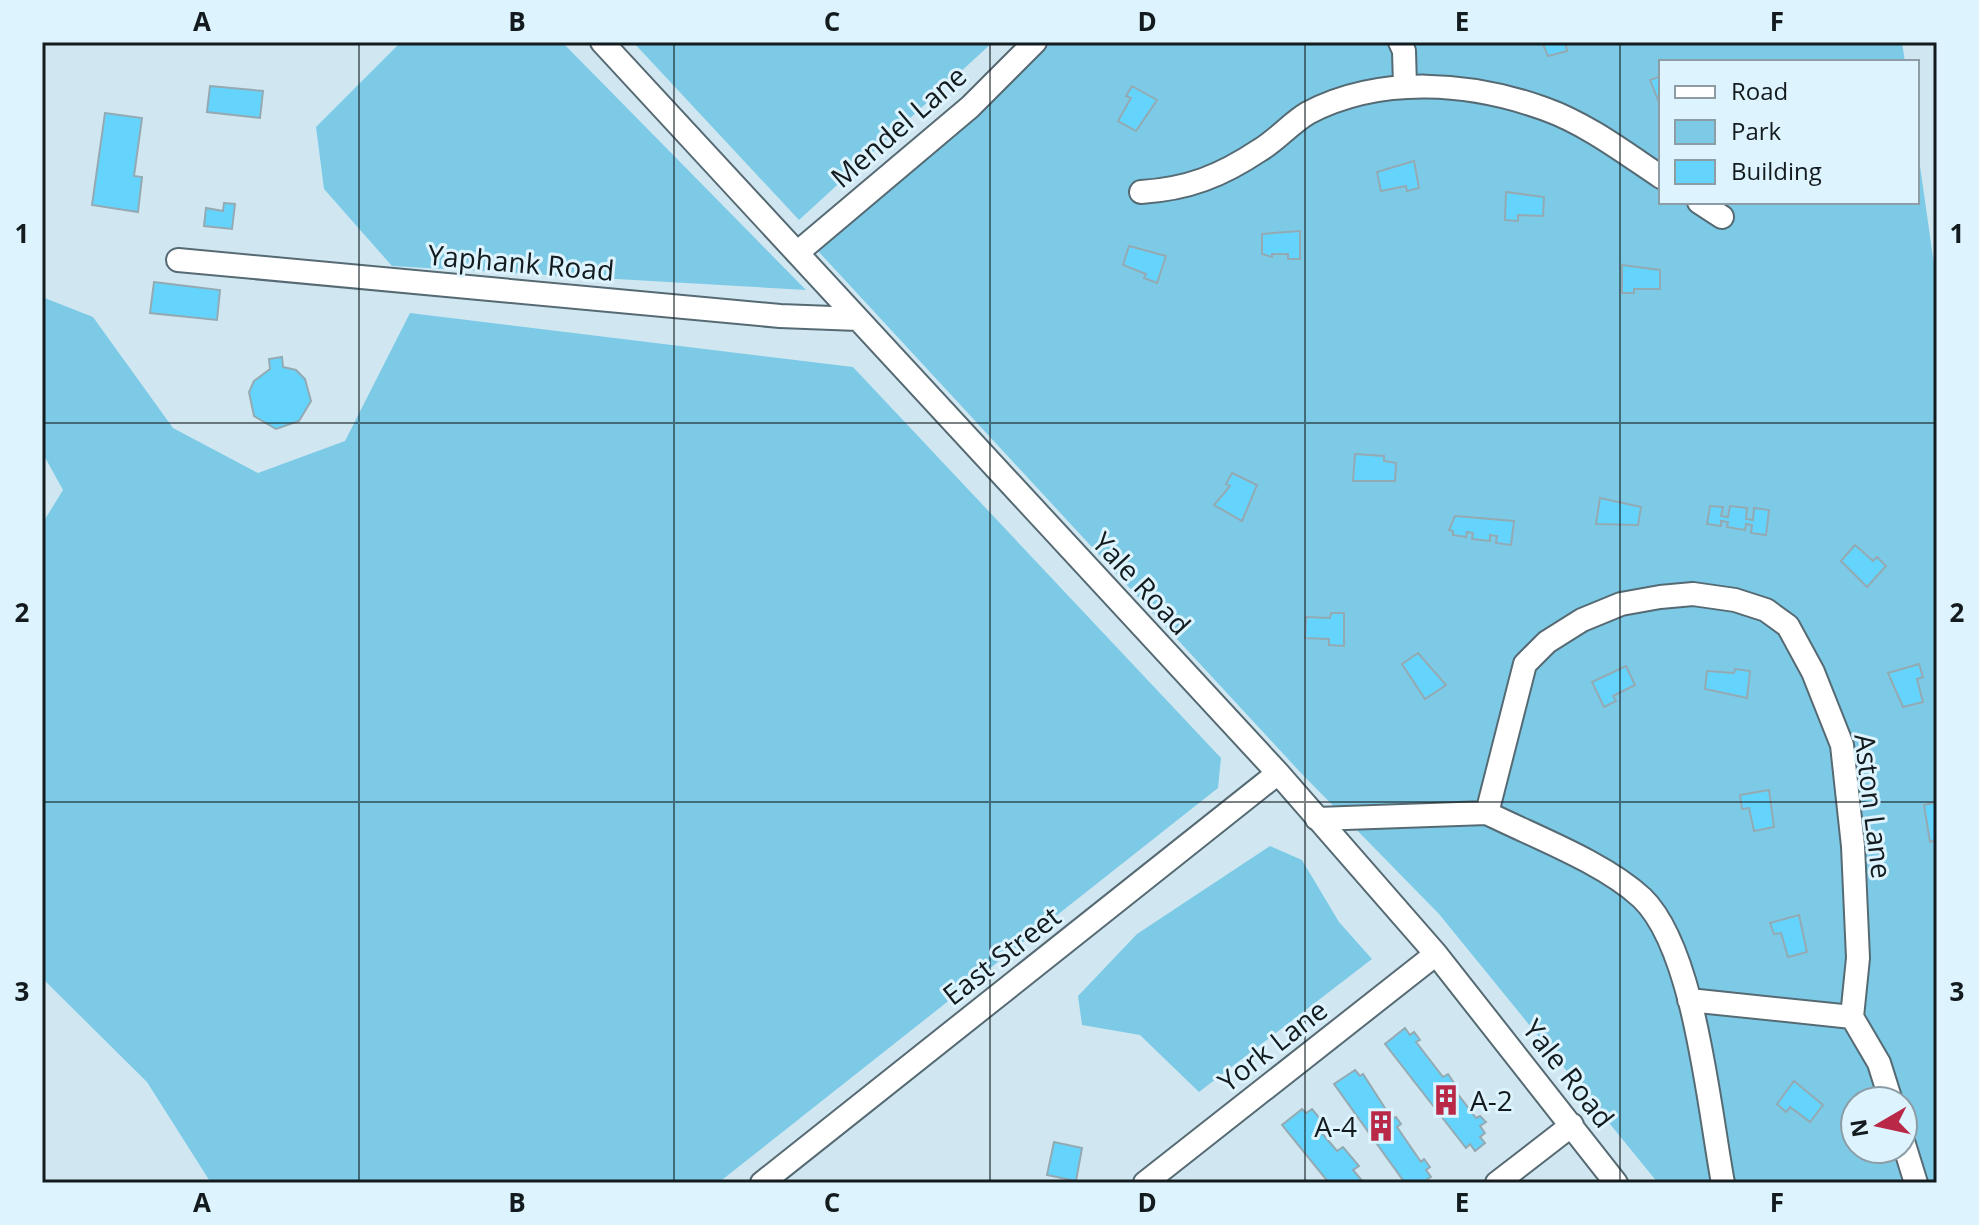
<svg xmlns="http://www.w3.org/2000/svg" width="1979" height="1225" font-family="'Open Sans',sans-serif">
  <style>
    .green { fill: #7dcae7; fill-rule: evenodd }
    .building { fill: #64d4fd; stroke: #94aab3; stroke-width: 2 }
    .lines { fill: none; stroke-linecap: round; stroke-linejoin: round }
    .minor-casing { stroke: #566a73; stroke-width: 26 }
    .minor { stroke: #fff; stroke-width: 22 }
    .grid { fill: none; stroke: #131b1f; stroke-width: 2; stroke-opacity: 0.55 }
    .labels { text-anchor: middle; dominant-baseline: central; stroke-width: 6; stroke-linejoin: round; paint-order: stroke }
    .street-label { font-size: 28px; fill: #131b1f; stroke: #ddf4fe }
    .poi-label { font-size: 28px; fill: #131b1f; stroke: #ddf4fe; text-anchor: start }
    .neatline { fill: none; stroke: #131b1f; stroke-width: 3 }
    .grid-label { font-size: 26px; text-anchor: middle; font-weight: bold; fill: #131b1f }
  </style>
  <rect width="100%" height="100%" fill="#d0e7f1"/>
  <path class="green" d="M 401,42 L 562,42 L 806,290 L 392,266 L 324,189 L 316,127 Z
    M 633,42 L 993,42 L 799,220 Z
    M 1052,42 L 1902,42 L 1905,62 L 1661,62 L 1661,202 L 1917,202 L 1917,145 L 1937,285 L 1937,1183 L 1658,1183 L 1439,914 L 1300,772 L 818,251 ZM 1855,1101 L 1903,1101 L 1903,1149 L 1855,1149 Z
    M 42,297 L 93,317 L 173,428 L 258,473 L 345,441 L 410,313 L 853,367 L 1221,758 L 1218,788 L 718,1183 L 211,1183 L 147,1082 L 42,978 L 42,524 L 63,490 L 42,452 Z
    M 1270,846 L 1302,860 L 1339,922 L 1372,959 L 1199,1092 L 1140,1035 L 1082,1025 L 1078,996 L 1137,934 Z"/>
  <path class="building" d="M 1542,42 L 1565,42 L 1567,51 L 1548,56 Z
    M 1661,76 L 1661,105 L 1660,105 L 1650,80 Z
    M 210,86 L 263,91 L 260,118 L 207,112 Z
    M 1132,86 L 1157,100 L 1136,131 L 1118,121 L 1131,98 L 1126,96 Z
    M 105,113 L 142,118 L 134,176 L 142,177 L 138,212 L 92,205 Z
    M 1414,161 L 1419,188 L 1407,191 L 1406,186 L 1381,191 L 1377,172 Z
    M 1506,192 L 1544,197 L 1543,216 L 1518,215 L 1518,221 L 1505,220 Z
    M 224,203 L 235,204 L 232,229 L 204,226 L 206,208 L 223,211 Z
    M 1300,231 L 1300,259 L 1288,259 L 1288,254 L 1272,254 L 1272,257 L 1262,254 L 1262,234 Z
    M 1129,246 L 1166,256 L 1157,283 L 1144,278 L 1146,274 L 1123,265 Z
    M 1622,265 L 1660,270 L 1660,289 L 1634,289 L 1634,293 L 1622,293 Z
    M 154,282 L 220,290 L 217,320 L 150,313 Z
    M 282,357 L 283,367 L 296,370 L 305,379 L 311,401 L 299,421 L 276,429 L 254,416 L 249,392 L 254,381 L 270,369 L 269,359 Z
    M 1355,454 L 1384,456 L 1384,461 L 1396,463 L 1395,481 L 1353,481 Z
    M 1232,473 L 1257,485 L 1242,521 L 1214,505 L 1230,486 L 1226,484 Z
    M 1600,498 L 1641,507 L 1638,525 L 1596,524 Z
    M 1710,506 L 1723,507 L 1721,516 L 1728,517 L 1730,506 L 1747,508 L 1746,519 L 1753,520 L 1754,508 L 1769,510 L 1766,535 L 1751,533 L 1752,525 L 1746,524 L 1745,530 L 1727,527 L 1728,522 L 1721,521 L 1721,526 L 1707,524 Z
    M 1455,516 L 1514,521 L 1511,545 L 1496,543 L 1497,536 L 1490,535 L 1490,541 L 1472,539 L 1473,533 L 1467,532 L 1466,537 L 1453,535 L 1453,531 L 1449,530 Z
    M 1855,545 L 1873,561 L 1877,557 L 1886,566 L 1867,587 L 1841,561 Z
    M 1331,613 L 1344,613 L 1344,646 L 1329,645 L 1329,639 L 1305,638 L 1306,617 L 1330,618 Z
    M 1418,653 L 1446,685 L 1425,699 L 1402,664 Z
    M 1919,664 L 1923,677 L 1917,679 L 1923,702 L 1903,707 L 1888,673 Z
    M 1626,666 L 1635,685 L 1613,696 L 1616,701 L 1604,707 L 1592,682 Z
    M 1735,669 L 1750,671 L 1747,698 L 1705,689 L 1707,671 L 1734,673 Z
    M 1769,790 L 1774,827 L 1754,831 L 1749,808 L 1742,809 L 1740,795 Z
    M 1937,802 L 1937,840 L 1930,842 L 1924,805 Z
    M 1799,915 L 1807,952 L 1788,957 L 1781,933 L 1774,934 L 1770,923 Z
    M 1405,1028 L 1410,1035 L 1414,1032 L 1420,1040 L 1416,1042 L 1443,1077 L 1448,1074 L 1454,1083 L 1451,1085 L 1476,1118 L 1480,1116 L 1486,1122 L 1480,1126 L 1485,1133 L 1480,1137 L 1485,1143 L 1475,1151 L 1470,1144 L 1466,1148 L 1385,1044 Z
    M 1355,1070 L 1360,1076 L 1363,1074 L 1392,1119 L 1396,1117 L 1401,1124 L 1397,1127 L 1421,1162 L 1424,1159 L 1430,1167 L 1426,1170 L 1431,1177 L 1426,1180 L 1428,1183 L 1405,1183 L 1334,1084 Z
    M 1794,1081 L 1823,1105 L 1810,1122 L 1790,1107 L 1786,1112 L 1777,1104 Z
    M 1302,1109 L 1306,1113 L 1312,1109 L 1327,1127 L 1321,1132 L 1337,1151 L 1343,1147 L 1359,1166 L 1353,1170 L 1364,1183 L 1329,1183 L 1282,1125 Z
    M 1054,1142 L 1082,1148 L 1076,1181 L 1047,1175 Z"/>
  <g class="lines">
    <defs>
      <path id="minor" d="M 602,42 L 1278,773 L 1436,954 L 1616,1183
        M 1400,42 L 1404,51 L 1405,86
        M 1141,192 C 1188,189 1221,176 1260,150 C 1277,140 1291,123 1308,113 C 1381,75 1470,82 1545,109 C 1587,124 1625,153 1661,177
        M 1699,202 L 1722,217
        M 797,253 L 970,107 L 1035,42
        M 178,260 L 780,316 L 858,319
        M 1317,819 L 1487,813
        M 1689,1000 L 1852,1017
        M 1903,1141 L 1916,1183
        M 762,1183 L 1278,773
        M 1145,1183 L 1436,954
        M 1497,1183 L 1572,1125
        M 1723,1183 C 1709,1109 1695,949 1642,898 C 1603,862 1535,837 1487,813 L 1525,664 L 1547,642 L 1582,620 L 1621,604 L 1660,597 L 1693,594 L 1735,600 L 1766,610 L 1788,626 L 1813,672 L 1842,745 L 1853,846 L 1858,958 L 1852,1017 L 1879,1063 L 1891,1101"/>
    </defs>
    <use href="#minor" class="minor-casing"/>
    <use href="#minor" class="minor"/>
  </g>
  <path class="grid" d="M 359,42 L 359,1183M 674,42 L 674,1183M 990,42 L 990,1183M 1305,42 L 1305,1183M 1620,42 L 1620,1183M 42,423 L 1937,423M 42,802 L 1937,802"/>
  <defs>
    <symbol id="building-bare" viewBox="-9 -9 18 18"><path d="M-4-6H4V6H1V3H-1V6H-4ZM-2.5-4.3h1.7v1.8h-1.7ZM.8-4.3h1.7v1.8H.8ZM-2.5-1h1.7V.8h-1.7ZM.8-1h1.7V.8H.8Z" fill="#b92847" stroke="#ddf4fe" stroke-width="2.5" paint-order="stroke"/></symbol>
  </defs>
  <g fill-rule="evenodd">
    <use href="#building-bare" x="1424" y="1078" width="44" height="44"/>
    <use href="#building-bare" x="1359" y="1104" width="44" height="44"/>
  </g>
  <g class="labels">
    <g class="street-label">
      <text transform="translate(898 126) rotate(-41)">Mendel Lane</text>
      <text transform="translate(521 262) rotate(5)">Yaphank Road</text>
      <text transform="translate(1142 583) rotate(47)">Yale Road</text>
      <text transform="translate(1874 806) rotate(83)">Aston Lane</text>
      <text transform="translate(1001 955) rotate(-38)">East Street</text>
      <text transform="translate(1272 1045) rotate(-38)">York Lane</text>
      <text transform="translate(1569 1073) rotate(52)">Yale Road</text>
    </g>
    <g class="poi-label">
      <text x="1470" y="1100">A-2</text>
      <text x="1357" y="1126" text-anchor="end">A-4</text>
    </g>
  </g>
  <rect width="1979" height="1225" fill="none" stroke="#ddf4fe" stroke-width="88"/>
  <rect x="1659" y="60" width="260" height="144" fill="#ddf4fe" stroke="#8c9da5" stroke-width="2"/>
  <rect x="1675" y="86" width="40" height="12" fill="#ffffff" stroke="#8c9da5" stroke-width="2"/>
  <text x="1731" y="100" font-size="24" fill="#131b1f">Road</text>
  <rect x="1675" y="120" width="40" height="24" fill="#7dcae7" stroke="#8c9da5" stroke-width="2"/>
  <text x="1731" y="140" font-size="24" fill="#131b1f">Park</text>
  <rect x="1675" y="160" width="40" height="24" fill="#64d4fd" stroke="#8c9da5" stroke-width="2"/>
  <text x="1731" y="180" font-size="24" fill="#131b1f">Building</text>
  <g transform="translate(1879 1125) rotate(261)"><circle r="38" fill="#ddf4fe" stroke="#8c9da5" stroke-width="2"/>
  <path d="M0-6L14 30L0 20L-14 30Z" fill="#b92847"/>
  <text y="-12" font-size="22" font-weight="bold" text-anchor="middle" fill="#131b1f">N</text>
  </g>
  <rect x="44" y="44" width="1891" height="1137" class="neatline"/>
  <g class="grid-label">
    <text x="202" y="31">A</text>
    <text x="517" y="31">B</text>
    <text x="832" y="31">C</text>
    <text x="1147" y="31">D</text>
    <text x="1462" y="31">E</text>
    <text x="1777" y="31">F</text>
    <text x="22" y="243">1</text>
    <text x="1957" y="243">1</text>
    <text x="22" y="622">2</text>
    <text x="1957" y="622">2</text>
    <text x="22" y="1001">3</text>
    <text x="1957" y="1001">3</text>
    <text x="202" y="1212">A</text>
    <text x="517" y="1212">B</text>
    <text x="832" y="1212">C</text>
    <text x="1147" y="1212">D</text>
    <text x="1462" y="1212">E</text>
    <text x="1777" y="1212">F</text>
  </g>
</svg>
